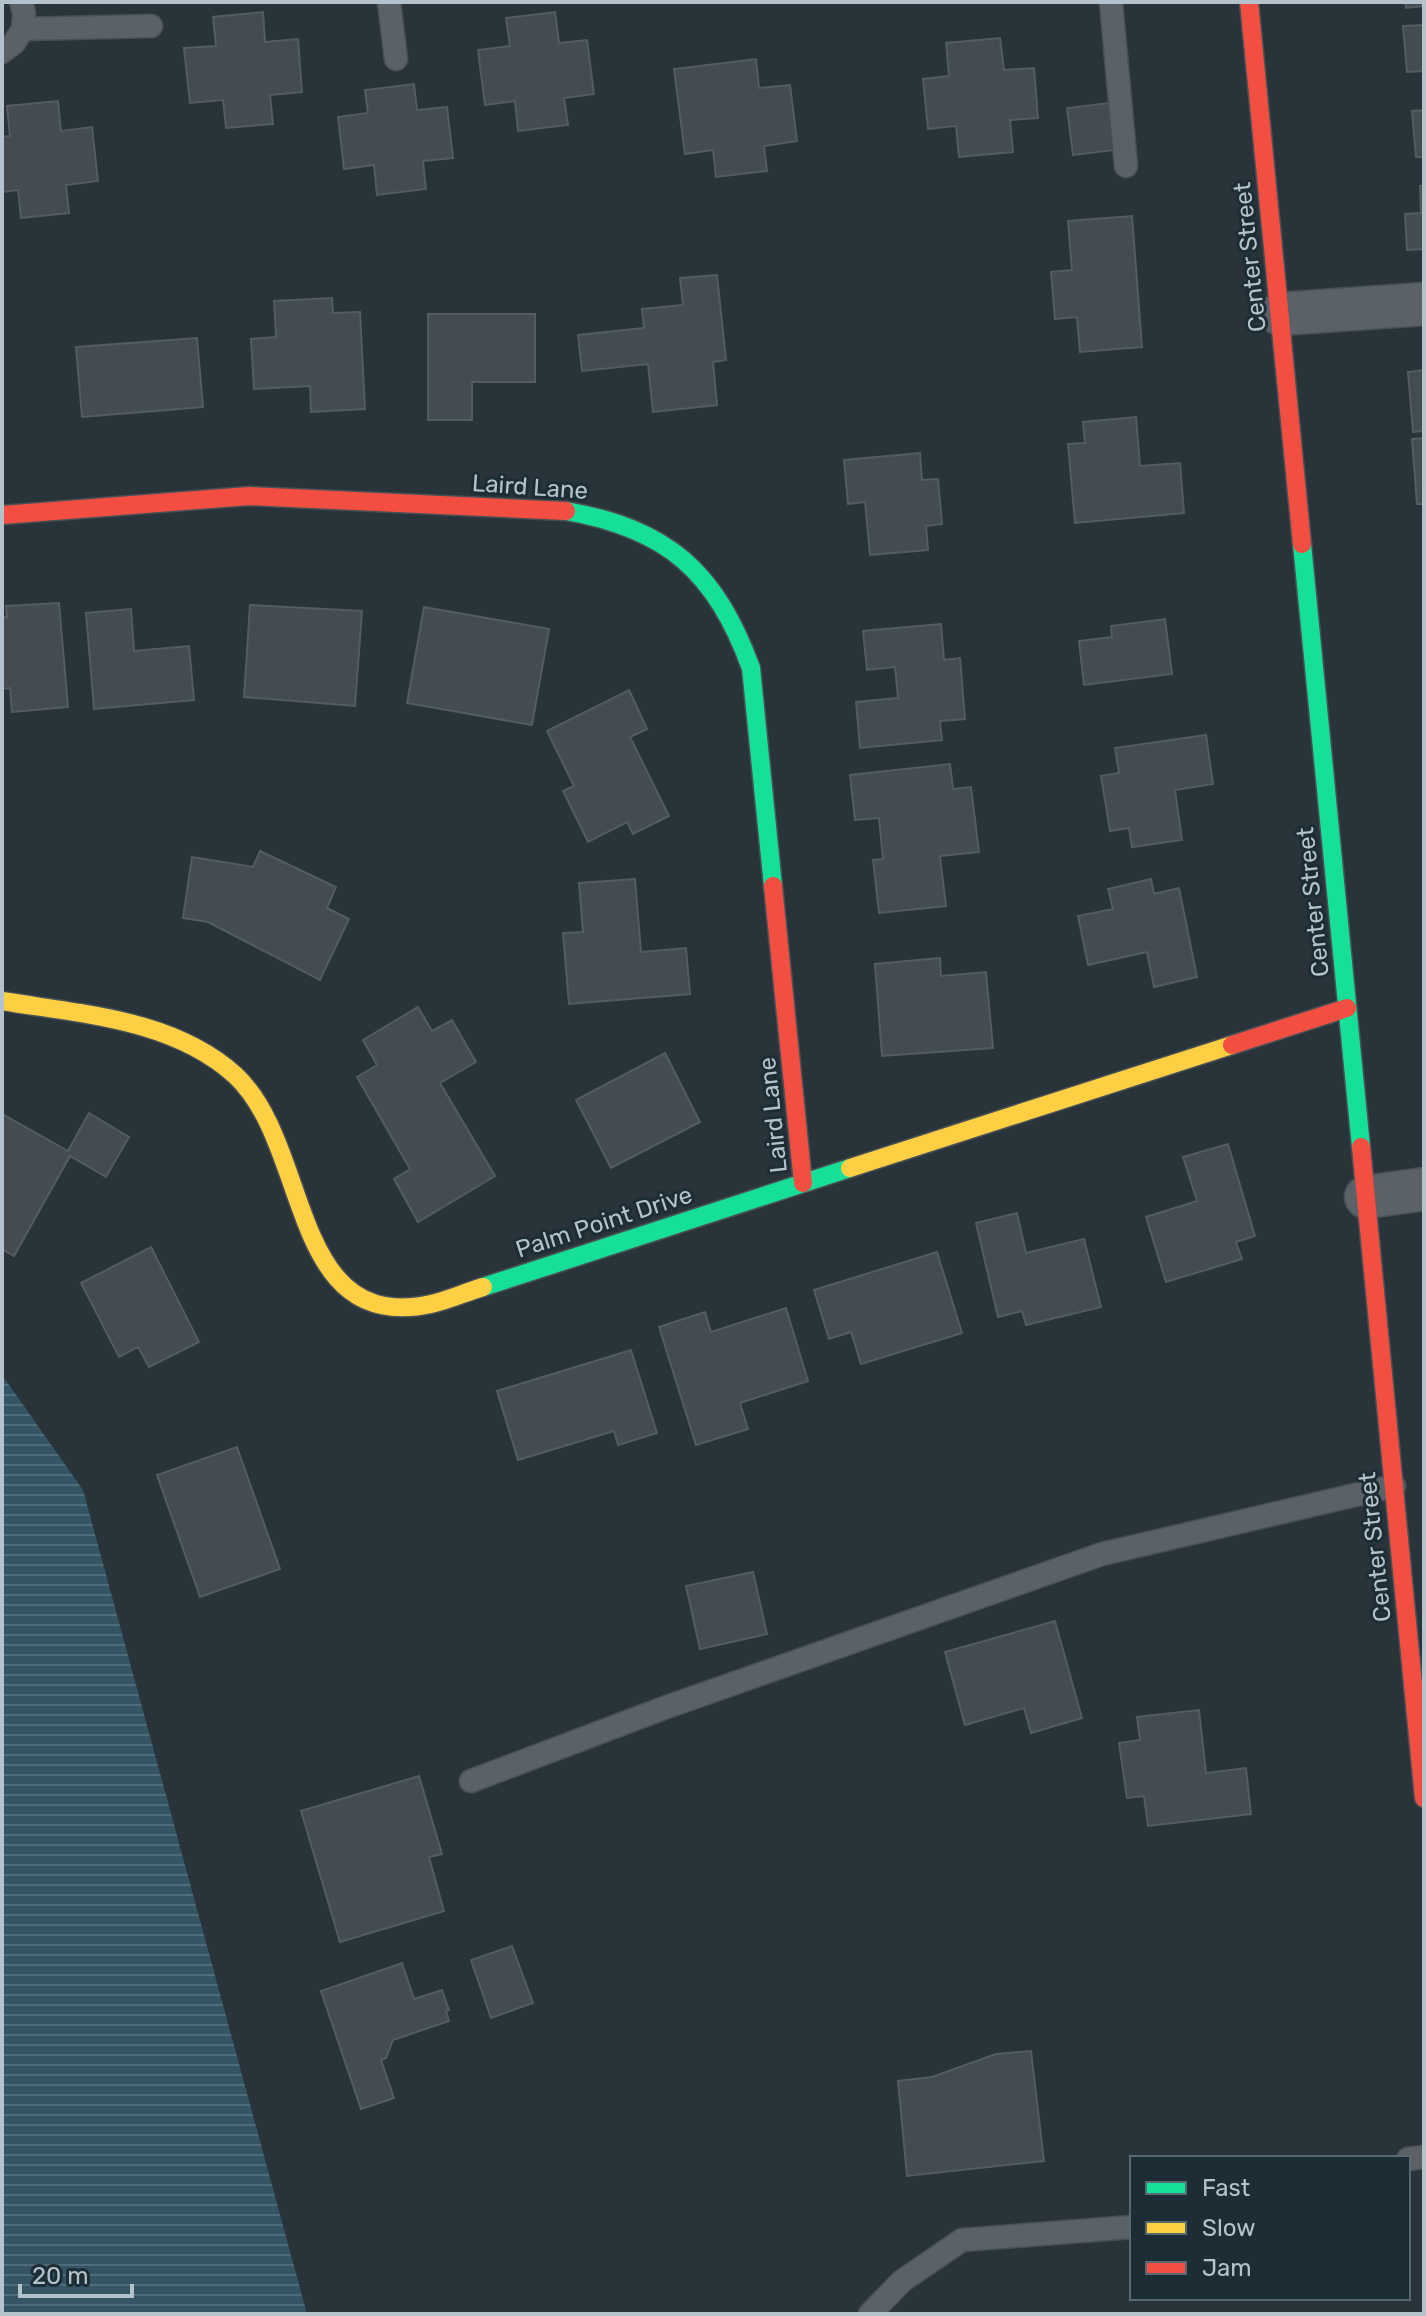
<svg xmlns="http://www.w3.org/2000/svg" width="1426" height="2316" font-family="Rubik,sans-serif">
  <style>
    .water { fill: url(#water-rules) }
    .building { fill: #434c51; stroke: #525c61; stroke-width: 2 }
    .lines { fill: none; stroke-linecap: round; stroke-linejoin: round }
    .lane-casing { stroke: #485054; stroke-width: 25 }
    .street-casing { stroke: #485054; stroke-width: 45 }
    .fast-casing { stroke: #485054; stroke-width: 21 }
    .slow-casing { stroke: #485054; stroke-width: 21 }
    .jam-casing { stroke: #485054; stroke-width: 21 }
    .lane { stroke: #5b6267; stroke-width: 22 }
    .street { stroke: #5b6267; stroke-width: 42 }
    .fast { stroke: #16e098; stroke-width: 18 }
    .slow { stroke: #ffcf43; stroke-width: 18 }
    .jam { stroke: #f24e42; stroke-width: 18 }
    .labels { text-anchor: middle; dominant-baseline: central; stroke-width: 6; stroke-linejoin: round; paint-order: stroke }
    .street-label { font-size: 24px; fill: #b4c3cb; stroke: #1d2d35 }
  </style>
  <defs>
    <pattern id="water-rules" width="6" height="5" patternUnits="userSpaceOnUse" patternTransform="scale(2)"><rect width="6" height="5" fill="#365564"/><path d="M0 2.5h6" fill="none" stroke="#516c79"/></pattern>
  </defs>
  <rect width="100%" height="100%" fill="#29343a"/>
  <path class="water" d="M 2,1375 L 83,1490 L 307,2314 L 2,2314 Z"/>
  <path class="building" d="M 1405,2 L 1424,2 L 1424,6 L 1406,8 Z
    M 263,12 L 265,42 L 298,39 L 302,92 L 270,95 L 273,124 L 226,128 L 223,100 L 190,103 L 184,48 L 216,46 L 213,17 Z
    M 555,12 L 559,43 L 587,40 L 594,94 L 564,98 L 568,125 L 518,131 L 515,101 L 485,105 L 478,50 L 510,46 L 506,18 Z
    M 1424,25 L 1424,71 L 1407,72 L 1403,26 Z
    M 1000,38 L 1004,70 L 1034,68 L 1038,118 L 1010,120 L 1013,152 L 959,157 L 956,126 L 928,129 L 923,79 L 949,76 L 946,43 Z
    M 756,59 L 759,88 L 790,85 L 797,141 L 764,146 L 767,171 L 716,177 L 713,150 L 685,154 L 674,69 Z
    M 414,84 L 417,110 L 447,107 L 453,158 L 423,161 L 426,189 L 377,195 L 374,165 L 344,169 L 338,117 L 368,113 L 365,90 Z
    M 58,101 L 61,131 L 92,127 L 98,181 L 66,185 L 69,213 L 21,218 L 18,190 L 2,192 L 2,137 L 10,136 L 7,106 Z
    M 1109,103 L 1115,150 L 1073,155 L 1067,108 Z
    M 1424,110 L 1424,157 L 1416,157 L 1412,111 Z
    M 1420,186 L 1424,186 L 1424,249 L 1407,250 L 1405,214 L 1421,213 Z
    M 1132,216 L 1142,347 L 1080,352 L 1077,317 L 1055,319 L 1051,272 L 1072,270 L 1068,221 Z
    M 717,275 L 726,360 L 713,362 L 717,405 L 653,412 L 648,364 L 582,371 L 578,335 L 644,328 L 642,309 L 683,305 L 680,278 Z
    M 332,298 L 333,313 L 360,312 L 365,409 L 311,412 L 310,386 L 254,389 L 251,339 L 276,337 L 274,301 Z
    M 428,314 L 535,314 L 535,382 L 472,382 L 472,420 L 428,420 Z
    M 197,338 L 203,407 L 82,417 L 76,347 Z
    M 1424,370 L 1424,431 L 1413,432 L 1408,372 Z
    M 1136,417 L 1140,466 L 1180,463 L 1184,513 L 1075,523 L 1068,444 L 1085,443 L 1083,422 Z
    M 1424,438 L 1424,504 L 1417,504 L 1412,439 Z
    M 920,453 L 922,480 L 938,479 L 942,524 L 926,526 L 928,550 L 870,555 L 865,502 L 848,504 L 844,460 Z
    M 59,603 L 68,707 L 12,712 L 10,688 L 2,689 L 2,617 L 7,617 L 6,606 Z
    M 250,605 L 362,611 L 355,706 L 244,697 Z
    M 424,607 L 549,629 L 532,725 L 407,703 Z
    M 131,609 L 134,651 L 189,646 L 194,700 L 94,709 L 86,613 Z
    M 1165,619 L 1172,674 L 1084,685 L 1079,641 L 1112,637 L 1111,626 Z
    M 941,624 L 944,660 L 960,658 L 965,719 L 940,721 L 942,740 L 860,748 L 856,702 L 898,698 L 895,667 L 867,670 L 863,631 Z
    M 629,690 L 647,729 L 630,737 L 669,816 L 633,834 L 627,822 L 588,842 L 563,791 L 574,786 L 547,731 Z
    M 1206,735 L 1213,784 L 1175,790 L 1182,840 L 1132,847 L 1129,828 L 1110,831 L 1101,776 L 1119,773 L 1115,748 Z
    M 950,764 L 953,789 L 971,787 L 979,852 L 940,856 L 946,906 L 879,913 L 873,860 L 883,859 L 879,818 L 855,820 L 850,775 Z
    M 260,851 L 336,887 L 327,908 L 349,919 L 320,980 L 208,922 L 183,918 L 192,857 L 253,867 Z
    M 635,879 L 641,952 L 686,948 L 690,994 L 569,1004 L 563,933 L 583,932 L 579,883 Z
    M 1151,879 L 1154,894 L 1179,888 L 1197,977 L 1154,987 L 1147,952 L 1088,965 L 1078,916 L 1113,909 L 1108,889 Z
    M 940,958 L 941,976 L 986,972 L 993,1048 L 882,1056 L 875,964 Z
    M 418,1007 L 432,1031 L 452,1020 L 476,1062 L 440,1083 L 495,1176 L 418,1222 L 394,1179 L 410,1169 L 357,1077 L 377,1065 L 363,1040 Z
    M 665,1053 L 700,1122 L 611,1168 L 576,1100 Z
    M 89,1113 L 129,1137 L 106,1177 L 70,1156 L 14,1256 L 2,1249 L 2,1114 L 68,1151 Z
    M 1228,1144 L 1255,1236 L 1236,1242 L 1242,1259 L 1166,1282 L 1146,1217 L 1197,1201 L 1183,1157 Z
    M 1017,1213 L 1026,1253 L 1084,1239 L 1101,1307 L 1026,1325 L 1022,1311 L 998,1317 L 976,1223 Z
    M 151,1247 L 199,1342 L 149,1367 L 138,1347 L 119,1357 L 81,1283 Z
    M 937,1252 L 962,1333 L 861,1364 L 851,1332 L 829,1339 L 814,1290 Z
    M 786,1308 L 808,1381 L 740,1403 L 748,1429 L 696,1445 L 659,1327 L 705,1312 L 711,1332 Z
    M 631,1350 L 657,1433 L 618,1445 L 614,1431 L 518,1460 L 497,1391 Z
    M 237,1447 L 280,1569 L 200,1597 L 157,1475 Z
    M 753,1572 L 767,1634 L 700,1649 L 686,1586 Z
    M 1055,1621 L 1082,1718 L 1031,1733 L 1024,1708 L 965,1725 L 945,1652 Z
    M 1199,1710 L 1206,1773 L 1246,1768 L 1251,1814 L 1148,1826 L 1144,1796 L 1127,1798 L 1119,1743 L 1140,1740 L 1137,1717 Z
    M 419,1776 L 442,1854 L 429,1857 L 444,1911 L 340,1942 L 301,1811 Z
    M 512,1946 L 533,2003 L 491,2018 L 471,1960 Z
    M 402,1963 L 414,1999 L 442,1990 L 449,2010 L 446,2011 L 449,2021 L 393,2040 L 386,2058 L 381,2060 L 394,2098 L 361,2109 L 321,1991 Z
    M 1031,2051 L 1044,2161 L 907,2176 L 898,2081 L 932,2077 L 996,2054 Z"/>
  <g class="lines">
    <defs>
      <path id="lane" d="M 21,2 L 24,13 L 23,29 L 151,26
        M 389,2 L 396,59
        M 1111,2 L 1126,166
        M 2,52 L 14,43 L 23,29
        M 471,1781 L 664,1708 L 1102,1554 L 1394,1486
        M 1408,2159 L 1424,2157
        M 870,2314 L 902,2281 L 962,2240 L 1132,2227"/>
      <path id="street" d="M 1280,314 L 1424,304
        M 1366,1197 L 1424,1189"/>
      <path id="fast" d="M 566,511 C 668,529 715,571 751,668 L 773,886
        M 1302,544 L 1361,1147
        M 483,1287 L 850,1168"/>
      <path id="slow" d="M 2,1001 C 81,1014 173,1019 235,1075 C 312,1146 288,1335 431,1304 C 449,1300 466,1292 483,1287
        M 850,1168 L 1232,1045"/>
      <path id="jam" d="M 1249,2 L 1302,544
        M 2,515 L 249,496 L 566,511
        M 773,886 L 803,1183
        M 1232,1045 L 1347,1008
        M 1361,1147 L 1424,1798"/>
    </defs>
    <use href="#lane" class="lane-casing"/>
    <use href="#street" class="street-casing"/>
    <use href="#fast" class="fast-casing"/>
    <use href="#slow" class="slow-casing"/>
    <use href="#jam" class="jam-casing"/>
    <use href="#lane" class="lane"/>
    <use href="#street" class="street"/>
    <use href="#fast" class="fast"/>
    <use href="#slow" class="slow"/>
    <use href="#jam" class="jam"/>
  </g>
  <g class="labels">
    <g class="street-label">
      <text transform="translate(1250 257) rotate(-96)">Center Street</text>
      <text transform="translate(530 487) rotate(4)">Laird Lane</text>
      <text transform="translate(1313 902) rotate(-96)">Center Street</text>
      <text transform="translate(773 1115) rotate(-96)">Laird Lane</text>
      <text transform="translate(604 1222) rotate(-18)">Palm Point Drive</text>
      <text transform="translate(1375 1547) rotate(-96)">Center Street</text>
    </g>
  </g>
  <rect width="1426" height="2316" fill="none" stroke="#b4c3cb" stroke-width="8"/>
  <rect x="1130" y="2156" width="280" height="144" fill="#1d2d35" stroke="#596971" stroke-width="2"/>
  <rect x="1146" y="2182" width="40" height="12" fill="#16e098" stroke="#596971" stroke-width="2"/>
  <text x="1202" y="2196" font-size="24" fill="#b4c3cb">Fast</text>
  <rect x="1146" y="2222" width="40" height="12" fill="#ffcf43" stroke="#596971" stroke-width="2"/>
  <text x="1202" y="2236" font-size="24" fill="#b4c3cb">Slow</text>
  <rect x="1146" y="2262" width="40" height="12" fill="#f24e42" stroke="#596971" stroke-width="2"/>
  <text x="1202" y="2276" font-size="24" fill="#b4c3cb">Jam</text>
  <path d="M20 2284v12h112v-12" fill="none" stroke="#b4c3cb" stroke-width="4"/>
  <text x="32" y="2284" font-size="24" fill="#b4c3cb" stroke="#1d2d35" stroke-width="6" paint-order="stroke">20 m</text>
</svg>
